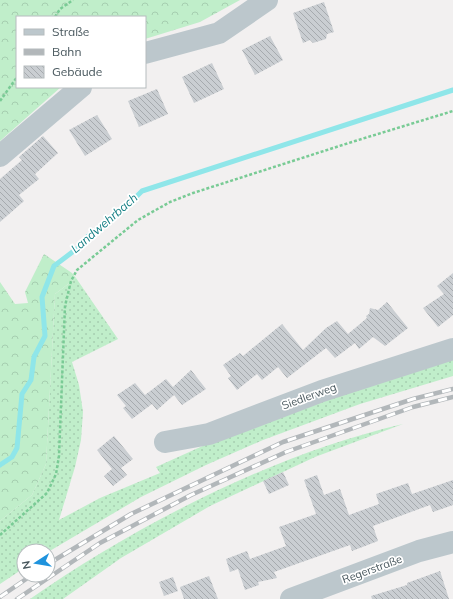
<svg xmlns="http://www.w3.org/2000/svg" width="453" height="599" font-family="Mulish,sans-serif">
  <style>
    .grass { fill: url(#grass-dots) }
    .forest { fill: url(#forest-crowns) }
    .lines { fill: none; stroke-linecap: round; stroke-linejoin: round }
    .stream { stroke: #8fe6e9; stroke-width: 5 }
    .building { fill: url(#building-back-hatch) }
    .path { stroke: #79cb95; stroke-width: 2.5; stroke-dasharray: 3 2; stroke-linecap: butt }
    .minor { stroke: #bcc7cc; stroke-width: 22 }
    .rail-casing { stroke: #b2b7ba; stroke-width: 4.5 }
    .rail { stroke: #fff; stroke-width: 3; stroke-dasharray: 9; stroke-linecap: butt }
    .labels { text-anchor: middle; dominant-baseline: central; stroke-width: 3.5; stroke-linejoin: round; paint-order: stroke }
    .street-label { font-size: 11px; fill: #48575d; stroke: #fff }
    .water-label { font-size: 12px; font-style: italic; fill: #117d82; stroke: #fff }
  </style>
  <defs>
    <pattern id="grass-dots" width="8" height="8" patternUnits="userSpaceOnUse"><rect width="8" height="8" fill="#c0eeca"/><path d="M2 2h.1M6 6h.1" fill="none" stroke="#a6ceb0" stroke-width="1.8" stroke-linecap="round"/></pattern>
    <pattern id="forest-crowns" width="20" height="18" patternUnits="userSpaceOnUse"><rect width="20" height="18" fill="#c0eeca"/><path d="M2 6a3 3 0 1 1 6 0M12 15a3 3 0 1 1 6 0" fill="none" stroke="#a6ceb0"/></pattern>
    <pattern id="building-back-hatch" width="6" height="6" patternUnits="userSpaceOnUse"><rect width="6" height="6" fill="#caced2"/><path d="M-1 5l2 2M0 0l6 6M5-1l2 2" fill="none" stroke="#a6aaae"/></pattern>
  </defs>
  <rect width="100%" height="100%" fill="#f2f0f0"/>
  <path class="grass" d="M 76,278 L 118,339 L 72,362 L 79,385 L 83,412 L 81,440 L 75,467 L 59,520 L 100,498 L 160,473 L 156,467 L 238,430 L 453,358 L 453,376 L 360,404 L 263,440 L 206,465 L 141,497 L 48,552 L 24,551 L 24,568 L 0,584 L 0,521 L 32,495 L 46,464 L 55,294 Z
    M 403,424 L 315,457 L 210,506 L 121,558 L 63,599 L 30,599 C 138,524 274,454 403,424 Z"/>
  <path class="forest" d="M 0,0 L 240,0 L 200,22 L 145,39 L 145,17 L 17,17 L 17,87 L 61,87 L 0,141 Z
    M 44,254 L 72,273 L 76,278 L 55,294 L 46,464 L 32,495 L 0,521 L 0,282 L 15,304 L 28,303 L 25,292 Z"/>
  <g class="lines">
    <path class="stream" d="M 0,465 L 12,457 L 17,448 L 22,394 L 31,380 L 34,357 L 45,336 L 42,297 L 54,266 L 83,244 L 87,237 L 121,212 L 142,191 L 453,90"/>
  </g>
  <path class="building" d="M 324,2 L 334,32 L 327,34 L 326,39 L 313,43 L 310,40 L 303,43 L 293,13 Z
    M 270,36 L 283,60 L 255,75 L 242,50 Z
    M 212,63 L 224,89 L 194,103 L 182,77 Z
    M 157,89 L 168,114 L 139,127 L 128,101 Z
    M 97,115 L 112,139 L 85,156 L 69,130 Z
    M 43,136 L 58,153 L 35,174 L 39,179 L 19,195 L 24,201 L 0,222 L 0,179 L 22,160 L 19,157 Z
    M 453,273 L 453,315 L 438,327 L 423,308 L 444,294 L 437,286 Z
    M 387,302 L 408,328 L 385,346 L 373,337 L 359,349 L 355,343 L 335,358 L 326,348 L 287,378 L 278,367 L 262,380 L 257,374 L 237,390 L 228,378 L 231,376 L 223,365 L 240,353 L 243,356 L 282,324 L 303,350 L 326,328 L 337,321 L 348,334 L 367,318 L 366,316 L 369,314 L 370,308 L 378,310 Z
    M 191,370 L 206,389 L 182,405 L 174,395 L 157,410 L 152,404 L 132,419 L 123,408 L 126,406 L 117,395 L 135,383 L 145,395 L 166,379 L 173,387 Z
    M 114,436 L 133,459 L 121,468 L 127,475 L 113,486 L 104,476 L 112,469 L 97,450 Z
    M 283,472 L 289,485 L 269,494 L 263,481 Z
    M 317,475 L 324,495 L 340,489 L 349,515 L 379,504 L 376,494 L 408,483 L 412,494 L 453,480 L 453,505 L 433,512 L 430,505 L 373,526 L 378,541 L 352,551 L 350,545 L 274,572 L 277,578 L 258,582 L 259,585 L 245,590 L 238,569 L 230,572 L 226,559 L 247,551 L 250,559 L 286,546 L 279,527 L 316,514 L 304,480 Z
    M 440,571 L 449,599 L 372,599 L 371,596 L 407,585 L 407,583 Z
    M 209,576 L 218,599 L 184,599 L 180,587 Z
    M 173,577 L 178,591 L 164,596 L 159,582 Z"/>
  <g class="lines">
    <path class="path" d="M 55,17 L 60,9 L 73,0
      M 0,101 L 17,77
      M 0,535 L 47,493 L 56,474 L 59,456 L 65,306 L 71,281 L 77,270 L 138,220 L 170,202 L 193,193 L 355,141 L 453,111"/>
    <path class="minor" d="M 145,53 L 219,33 L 267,0
      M 0,156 L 81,87
      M 165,442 L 209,434 L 322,391 L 453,349
      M 291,599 L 419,551 L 453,542"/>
    <defs>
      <path id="rail" d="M 48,564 L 131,514 L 283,442 L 413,399 L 453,389
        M 0,597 L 32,575
        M 17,599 L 100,543 L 191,495 L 286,452 L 413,407 L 453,397"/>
    </defs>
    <use href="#rail" class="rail-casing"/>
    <use href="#rail" class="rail"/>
  </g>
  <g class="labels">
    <g class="street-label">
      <text transform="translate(309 396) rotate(-20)">Siedlerweg</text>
      <text transform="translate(372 569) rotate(-20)">Regerstraße</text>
    </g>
    <g class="water-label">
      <text transform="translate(104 223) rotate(-41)">Landwehrbach</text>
    </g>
  </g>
  <rect x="16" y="16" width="130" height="72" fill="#ffffff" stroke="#b6bcbe"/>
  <rect x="24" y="29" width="20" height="6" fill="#bcc7cc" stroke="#b6bcbe"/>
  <text x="52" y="36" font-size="12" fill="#48575d">Straße</text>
  <rect x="24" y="49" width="20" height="6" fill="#b2b7ba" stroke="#b6bcbe"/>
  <text x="52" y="56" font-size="12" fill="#48575d">Bahn</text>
  <rect x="24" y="66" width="20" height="12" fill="url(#building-back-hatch)" stroke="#b6bcbe"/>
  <text x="52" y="76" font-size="12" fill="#48575d">Gebäude</text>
  <g transform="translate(36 563) rotate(258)"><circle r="19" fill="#ffffff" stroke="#b6bcbe"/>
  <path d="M0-3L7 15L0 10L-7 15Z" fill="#1f93dd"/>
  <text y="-6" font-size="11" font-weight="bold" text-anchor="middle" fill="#48575d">N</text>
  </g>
</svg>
